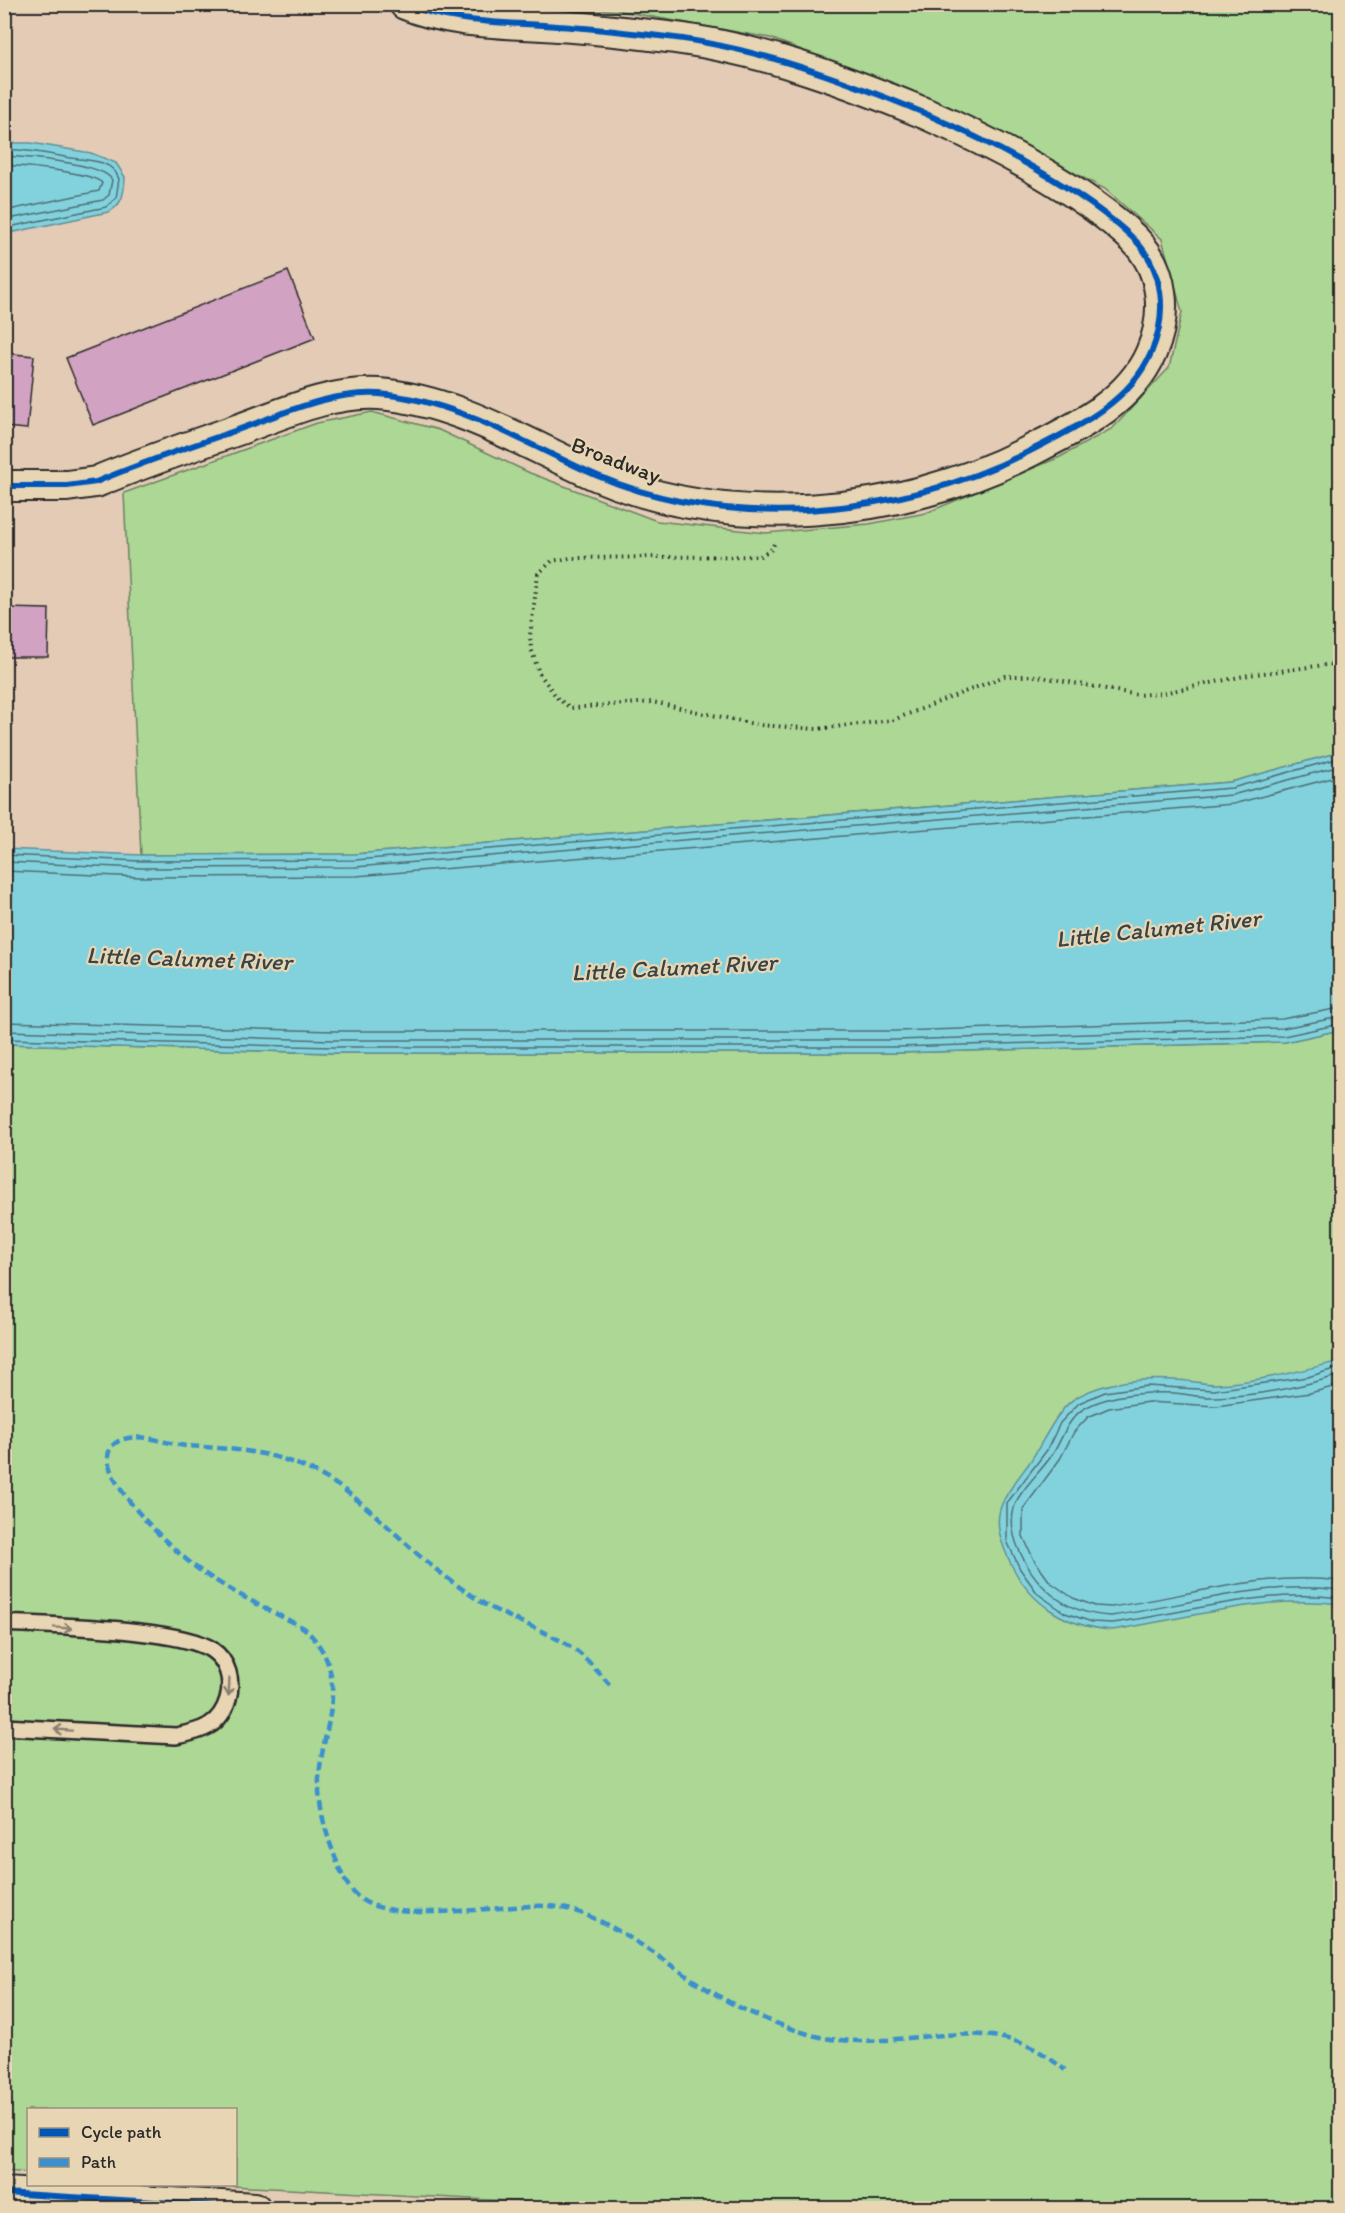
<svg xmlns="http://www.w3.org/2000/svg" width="1345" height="2213" font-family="Itim,sans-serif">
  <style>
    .green { fill: #acd795; stroke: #6c8160; stroke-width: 1.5 }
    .water { fill: #82d2de; stroke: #5f8f96; stroke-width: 1.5 }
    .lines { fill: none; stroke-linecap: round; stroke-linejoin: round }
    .shore { stroke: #4e6e73; stroke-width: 1.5 }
    .building { fill: #d1a2c2; stroke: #2b2b2b; stroke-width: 1.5 }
    .service-casing { stroke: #2b2b2b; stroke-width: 20 }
    .minor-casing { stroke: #2b2b2b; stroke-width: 34 }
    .path { stroke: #2b2b2b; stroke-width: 4; stroke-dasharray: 1.5 4.5; stroke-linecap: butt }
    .service { stroke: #e8d5b3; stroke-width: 15 }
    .minor { stroke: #e8d5b3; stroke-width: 30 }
    .quiet { stroke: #3b90cd; stroke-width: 4.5; stroke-dasharray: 9 4.5; stroke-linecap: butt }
    .cycleway-casing { stroke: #e8d5b3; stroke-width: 10 }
    .cycleway { stroke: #0057b8; stroke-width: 6 }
    .oneway { stroke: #8a806f }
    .labels { text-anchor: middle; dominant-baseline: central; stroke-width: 4.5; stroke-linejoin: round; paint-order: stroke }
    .street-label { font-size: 22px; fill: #2b2b2b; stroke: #e8d5b3 }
    .water-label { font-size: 24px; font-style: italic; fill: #384446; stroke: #e8d5b3 }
  </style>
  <rect width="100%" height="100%" fill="#e3cbb6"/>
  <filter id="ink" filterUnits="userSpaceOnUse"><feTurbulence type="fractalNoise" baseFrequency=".0167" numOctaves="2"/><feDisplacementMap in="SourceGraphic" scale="12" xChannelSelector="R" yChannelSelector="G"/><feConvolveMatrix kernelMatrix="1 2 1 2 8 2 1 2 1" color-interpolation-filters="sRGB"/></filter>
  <g filter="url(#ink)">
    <path class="green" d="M 534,5 L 1340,5 L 1340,752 L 1231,782 L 355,854 L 141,855 L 124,493 L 317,423 L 372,412 L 439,430 L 530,473 L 657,521 L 766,533 L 869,524 L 926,513 L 1060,457 L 1113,428 L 1169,368 L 1182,312 L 1162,239 L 1105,189 L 946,105 L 770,38 L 620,11 Z
      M 1340,1030 L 1340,2208 L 638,2208 L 214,2185 L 236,2184 L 236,2110 L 28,2110 L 28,2173 L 5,2171 L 4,1044 L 334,1053 L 897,1053 L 1285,1042 Z"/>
    <path class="water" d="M 5,143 L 31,143 L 91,153 L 116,163 L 125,177 C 124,193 123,205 108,212 L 5,234 Z
      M 1340,752 L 1340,1030 L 1285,1042 L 897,1053 L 334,1053 L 5,1044 L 5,849 L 141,855 L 355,854 L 1231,782 Z
      M 1340,1361 L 1340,1604 C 1264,1594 1187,1619 1112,1630 C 1067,1627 1031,1605 1011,1564 C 988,1516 998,1505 1027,1466 C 1042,1446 1056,1409 1077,1397 C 1105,1381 1144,1378 1175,1380 C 1188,1380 1202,1384 1215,1384 C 1258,1382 1299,1371 1340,1361 Z"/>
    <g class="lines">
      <path class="shore" d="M 4,149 C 26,150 45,153 65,157 C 84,161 111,157 119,179 L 116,198 L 106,207 L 4,228
        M 4,156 C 24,157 104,163 112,180 L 109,195 L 103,200 L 4,220
        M 4,165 C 22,166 92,172 102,183 L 99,191 L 4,211
        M 4,855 L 141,861 L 355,860 L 1232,788 L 1340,758
        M 4,862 L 141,868 L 355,867 L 1232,795 L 1340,766
        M 4,871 L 141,877 L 356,876 L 1233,804 L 1340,776
        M 4,1022 L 334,1031 L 896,1031 L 1282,1019 L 1340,1008
        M 4,1031 L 334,1040 L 896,1040 L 1283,1028 L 1340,1017
        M 4,1039 L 334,1047 L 897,1047 L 1284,1036 L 1340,1024
        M 1340,1367 L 1308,1377 L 1214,1390 L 1147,1386 L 1105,1392 L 1079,1403 L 1060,1423 L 1047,1450 L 1007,1503 L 1007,1541 L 1020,1569 L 1038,1594 L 1065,1613 L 1092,1622 L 1112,1623 C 1187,1613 1264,1588 1340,1598
        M 1340,1375 C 1300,1387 1257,1396 1215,1397 C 1201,1398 1188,1394 1174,1393 C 1146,1392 1110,1394 1085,1408 C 1068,1418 1063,1437 1054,1452 C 1044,1469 1018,1491 1014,1508 C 1010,1522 1014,1539 1020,1552 C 1038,1590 1068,1614 1111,1616 C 1187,1605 1264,1580 1340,1590
        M 1340,1385 L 1310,1393 L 1216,1406 L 1148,1402 L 1109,1408 L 1088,1417 L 1074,1432 L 1060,1459 L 1023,1509 L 1023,1536 L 1034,1560 L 1050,1582 L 1073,1598 L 1095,1606 L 1111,1607 C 1187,1596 1264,1571 1340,1581"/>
    </g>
    <path class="building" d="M 288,271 L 315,338 L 93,425 L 66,358 Z
      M 4,353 L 34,356 L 27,429 L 4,427 Z
      M 4,608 L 49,609 L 48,657 L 4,657 Z"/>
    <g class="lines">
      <defs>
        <path id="service" d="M 4,1623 C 48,1626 181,1628 212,1650 C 228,1661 233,1681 228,1699 C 220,1726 202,1731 176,1736 L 4,1727"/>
        <path id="minor" d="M 4,486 L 67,486 L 96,482 C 143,462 192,446 240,429 C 284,413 331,391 379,394 C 457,400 527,445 598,476 C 731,532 899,517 1026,453 C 1073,429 1129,404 1151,353 C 1168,314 1164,269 1134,239 C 1082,189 990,142 924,113 C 840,78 749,45 659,36 C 625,32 591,28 557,26 C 505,22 453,24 405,4
          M 4,2193 L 255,2208"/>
      </defs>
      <use href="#service" class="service-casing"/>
      <use href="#minor" class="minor-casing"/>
      <path class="path" d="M 774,544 L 772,549 L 760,556 L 570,558 L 552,561 L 538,574 L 530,635 L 531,648 L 539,673 L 558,699 L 571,708 L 652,702 L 759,725 L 817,729 L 893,720 L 1005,676 L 1037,676 L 1138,695 L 1163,693 L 1249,675 L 1340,663"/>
      <use href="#service" class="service"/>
      <use href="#minor" class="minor"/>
      <path class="quiet" d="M 610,1685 C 598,1672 586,1657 571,1647 C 542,1628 507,1619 478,1600 C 455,1584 431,1567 410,1547 C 374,1514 341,1480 294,1463 C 260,1450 222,1448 186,1446 C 166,1444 145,1433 124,1439 C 67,1456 180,1557 201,1571 C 233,1593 269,1610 304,1628 C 359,1680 316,1733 319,1791 C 320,1813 327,1836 335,1857 C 341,1872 345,1885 358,1897 C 390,1926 502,1904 547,1906 C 603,1908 668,1967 717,1995 C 745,2012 776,2024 808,2034 C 876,2055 955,2019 1021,2043 C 1038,2049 1051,2059 1065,2070"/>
      <defs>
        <path id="cycleway" d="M 4,486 L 67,486 L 96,482 C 143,462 192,446 240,429 C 284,413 331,391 379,394 C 457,400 527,445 598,476 C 731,532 899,517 1026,453 C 1073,429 1129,404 1151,353 C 1168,314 1164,269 1134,239 C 1082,189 990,142 924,113 C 840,78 749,45 659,36 C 625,32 591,28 557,26 C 505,22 453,24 405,4
          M 4,2193 L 255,2208"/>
      </defs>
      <use href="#cycleway" class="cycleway-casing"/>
      <use href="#cycleway" class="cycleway"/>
    </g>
    <defs><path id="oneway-shaft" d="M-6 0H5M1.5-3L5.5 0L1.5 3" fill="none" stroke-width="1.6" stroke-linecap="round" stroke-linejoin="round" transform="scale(1.5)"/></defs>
    <g class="oneway">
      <use href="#oneway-shaft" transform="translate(63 1628) rotate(4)"/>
      <use href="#oneway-shaft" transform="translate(229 1687) rotate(93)"/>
      <use href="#oneway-shaft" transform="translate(63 1730) rotate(-176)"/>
    </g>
  </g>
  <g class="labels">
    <g class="street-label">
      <text transform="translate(616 460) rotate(21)">Broadway</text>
    </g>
    <g class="water-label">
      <text transform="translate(1158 928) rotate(-6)">Little Calumet River</text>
      <text transform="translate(189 958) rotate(2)">Little Calumet River</text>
      <text transform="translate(674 967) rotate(-3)">Little Calumet River</text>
    </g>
  </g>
  <rect width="1345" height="2213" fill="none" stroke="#e8d5b3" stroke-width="24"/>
  <rect x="12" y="12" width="1321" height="2189" fill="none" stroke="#2b2b2b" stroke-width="2" filter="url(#ink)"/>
  <rect x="27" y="2108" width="210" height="78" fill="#e8d5b3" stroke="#9c917d" stroke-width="1.5"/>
  <rect x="39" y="2128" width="30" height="9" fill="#0057b8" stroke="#9c917d" stroke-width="1.5"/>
  <text x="81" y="2138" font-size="18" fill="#2b2b2b">Cycle path</text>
  <rect x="39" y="2158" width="30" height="9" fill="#3b90cd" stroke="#9c917d" stroke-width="1.5"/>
  <text x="81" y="2168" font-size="18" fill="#2b2b2b">Path</text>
</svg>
